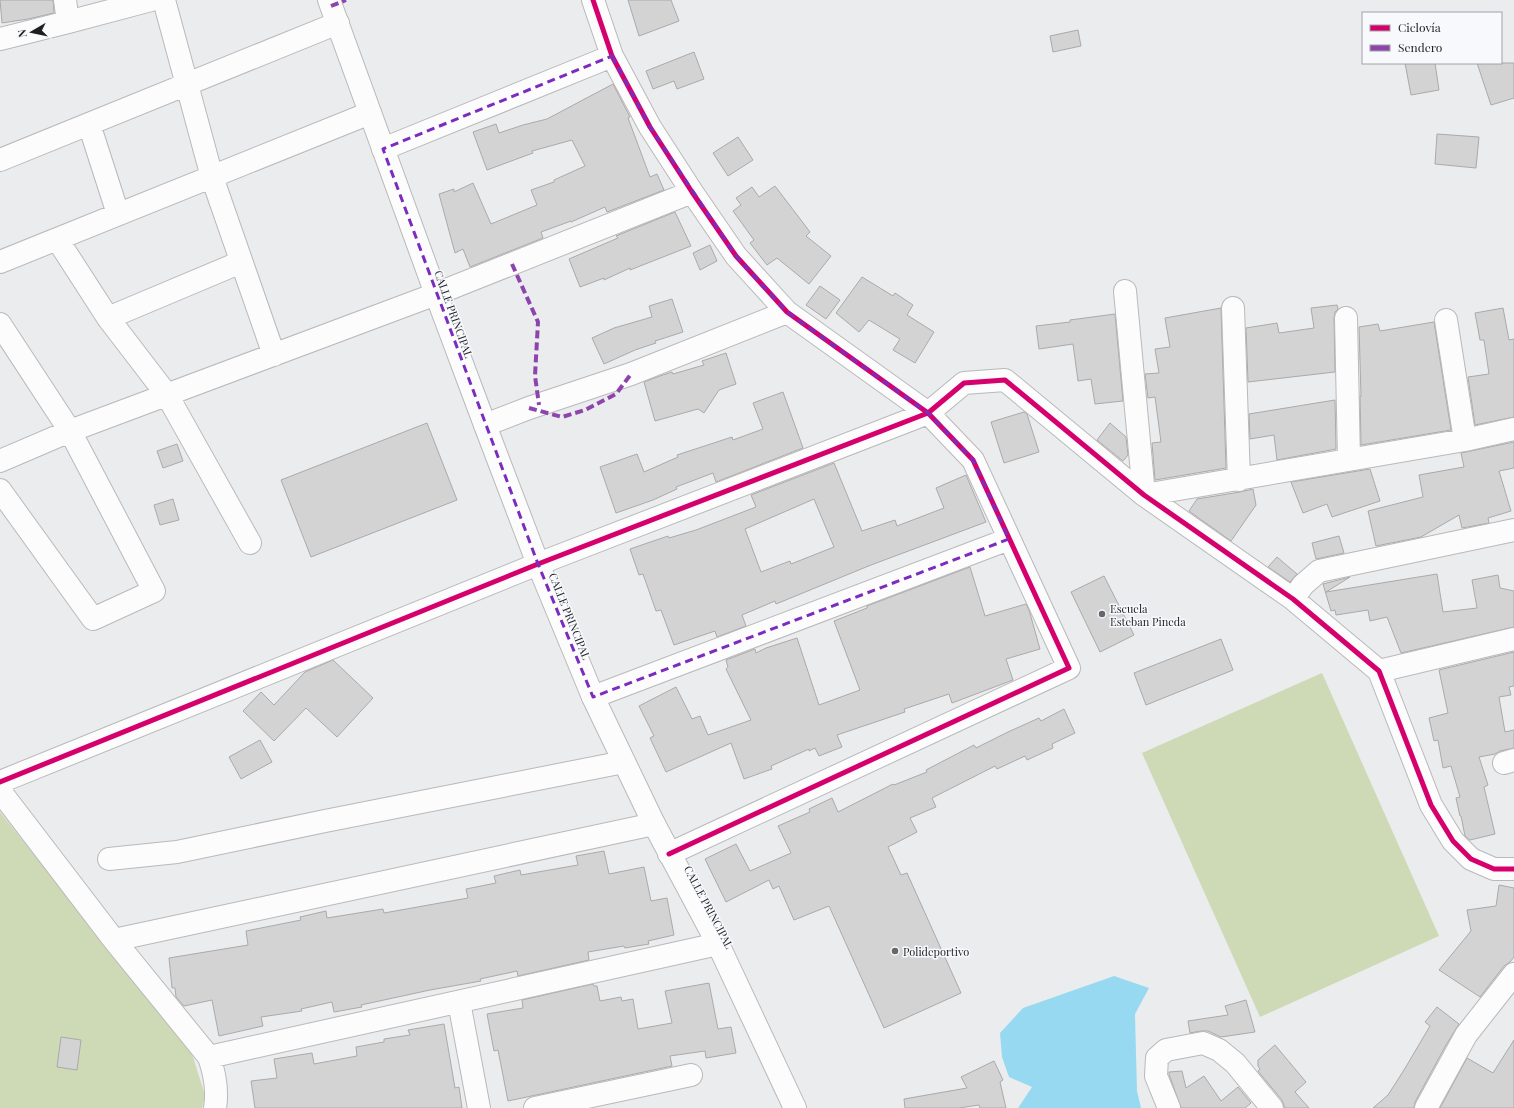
<svg xmlns="http://www.w3.org/2000/svg" width="1514" height="1108" font-family="'Playfair Display',serif">
  <style>
    .green { fill: #ced9b5 }
    .water { fill: #98d9f2 }
    .building { fill: #d3d3d4; stroke: #aaaaab; fill-rule: evenodd }
    .lines { fill: none; stroke-linecap: round; stroke-linejoin: round }
    .street-casing { stroke: #b9b9bb; stroke-width: 24 }
    .secondary-casing { stroke: #b9b9bb; stroke-width: 24 }
    .street { stroke: #fcfcfc; stroke-width: 22 }
    .secondary { stroke: #fcfcfc; stroke-width: 22 }
    .quiet { stroke: #8e44ad; stroke-width: 4; stroke-dasharray: 8 4; stroke-linecap: butt }
    .cycleway-casing { stroke: #f7f9fd; stroke-width: 8 }
    .cycleway { stroke: #d6006c; stroke-width: 5 }
    .marked { fill: none; stroke: #7b2cbf; stroke-width: 3; stroke-dasharray: 8 5; stroke-linejoin: round }
    .poi-dot { fill: #666768; stroke: #f7f9fd; stroke-width: 1.5 }
    .labels { text-anchor: middle; dominant-baseline: central; stroke-width: 3; stroke-linejoin: round; paint-order: stroke }
    .street-label { font-size: 11px; fill: #1e1f20; stroke: #f7f9fd }
    .poi-label { font-size: 11px; fill: #1e1f20; stroke: #f7f9fd; text-anchor: start }
  </style>
  <rect width="100%" height="100%" fill="#ebecee"/>
  <path class="green" d="M 1322,673 L 1439,936 L 1260,1017 L 1142,753 Z
    M 0,812 L 192,1054 L 205,1095 L 202,1108 L 0,1108 Z"/>
  <path class="water" d="M 1114,976 L 1149,988 L 1135,1014 L 1137,1091 L 1141,1108 L 1018,1108 L 1032,1087 L 1009,1077 L 1002,1057 L 1000,1033 L 1023,1008 Z"/>
  <path class="building" d="M 0,0 L 53,0 L 54,13 L 28,19 L 2,23 Z
    M 628,0 L 671,0 L 679,21 L 639,36 Z
    M 1078,30 L 1081,46 L 1053,52 L 1050,36 Z
    M 694,52 L 704,79 L 677,89 L 674,81 L 653,89 L 646,71 Z
    M 1405,63 L 1435,63 L 1439,90 L 1411,95 Z
    M 1477,63 L 1514,63 L 1514,98 L 1491,105 Z
    M 613,84 L 630,117 L 628,118 L 650,177 L 657,174 L 664,190 L 607,212 L 605,207 L 571,222 L 571,221 L 541,232 L 543,238 L 470,267 L 463,249 L 455,253 L 439,194 L 454,189 L 454,192 L 473,183 L 491,224 L 537,205 L 531,190 L 554,182 L 554,180 L 585,166 L 572,140 L 532,151 L 533,153 L 487,170 L 473,132 L 496,124 L 499,133 L 523,125 L 547,119 Z
    M 1437,134 L 1479,137 L 1476,168 L 1435,164 Z
    M 738,137 L 753,160 L 728,176 L 713,153 Z
    M 775,186 L 810,232 L 806,236 L 831,256 L 809,284 L 777,258 L 767,265 L 750,243 L 754,240 L 733,211 L 741,205 L 736,198 L 752,187 L 759,197 Z
    M 675,212 L 691,246 L 630,270 L 630,268 L 604,280 L 604,278 L 580,287 L 569,259 L 618,238 L 616,236 Z
    M 710,245 L 717,261 L 700,270 L 693,253 Z
    M 862,277 L 893,296 L 895,293 L 913,305 L 907,315 L 934,332 L 915,363 L 893,350 L 900,339 L 869,320 L 859,332 L 836,313 Z
    M 820,286 L 840,300 L 826,319 L 806,305 Z
    M 672,299 L 683,332 L 655,341 L 656,343 L 635,350 L 604,364 L 592,338 L 614,328 L 652,317 L 649,306 Z
    M 1337,305 L 1338,309 L 1335,312 L 1334,318 L 1335,372 L 1248,382 L 1246,328 L 1277,323 L 1279,333 L 1314,328 L 1311,308 Z
    M 1221,308 L 1226,468 L 1155,480 L 1152,443 L 1161,442 L 1155,397 L 1148,398 L 1145,374 L 1159,373 L 1155,349 L 1170,347 L 1165,318 Z
    M 1503,308 L 1509,340 L 1514,339 L 1514,417 L 1475,425 L 1468,377 L 1489,374 L 1484,340 L 1480,340 L 1475,313 Z
    M 1115,314 L 1123,401 L 1095,404 L 1091,379 L 1078,381 L 1073,344 L 1039,349 L 1036,326 L 1070,322 L 1070,320 Z
    M 1434,322 L 1451,430 L 1361,445 L 1360,396 L 1361,396 L 1359,327 L 1378,324 L 1380,331 Z
    M 726,353 L 736,384 L 719,390 L 704,413 L 698,409 L 655,421 L 644,382 L 660,376 L 672,372 L 673,374 L 704,365 L 702,361 Z
    M 783,392 L 803,448 L 716,482 L 713,473 L 676,487 L 677,489 L 653,500 L 616,513 L 600,467 L 637,454 L 644,472 L 678,457 L 677,455 L 732,437 L 733,440 L 763,429 L 753,403 Z
    M 1335,400 L 1336,449 L 1277,460 L 1274,435 L 1250,439 L 1249,414 Z
    M 1024,412 L 1027,414 L 1039,452 L 1004,463 L 991,422 Z
    M 427,423 L 457,500 L 311,557 L 281,480 Z
    M 1110,423 L 1126,437 L 1128,455 L 1123,461 L 1097,440 Z
    M 1514,442 L 1514,468 L 1499,471 L 1511,511 L 1488,518 L 1489,523 L 1462,528 L 1459,515 L 1421,537 L 1376,546 L 1368,511 L 1423,497 L 1419,475 L 1464,467 L 1461,453 Z
    M 177,444 L 183,461 L 163,468 L 157,451 Z
    M 834,463 L 862,531 L 895,520 L 897,526 L 944,508 L 936,488 L 966,475 L 986,522 L 871,565 L 776,604 L 775,601 L 742,615 L 746,626 L 717,637 L 715,631 L 674,645 L 661,610 L 656,611 L 643,574 L 639,575 L 630,549 L 668,536 L 669,538 L 696,530 L 756,507 L 751,495 ZM 814,499 L 834,547 L 791,564 L 790,561 L 761,572 L 745,529 Z
    M 1370,469 L 1380,501 L 1332,517 L 1327,504 L 1303,513 L 1291,482 Z
    M 1253,489 L 1256,505 L 1231,541 L 1189,511 L 1197,499 L 1240,492 Z
    M 173,499 L 179,520 L 160,525 L 154,505 Z
    M 1339,536 L 1344,553 L 1316,559 L 1312,543 Z
    M 1277,557 L 1297,574 L 1290,582 L 1268,567 Z
    M 970,567 L 985,616 L 1026,604 L 1029,610 L 1040,649 L 1006,659 L 1013,680 L 952,703 L 949,694 L 904,709 L 905,712 L 837,735 L 842,747 L 819,756 L 815,748 L 809,751 L 809,749 L 771,766 L 772,769 L 744,779 L 731,743 L 666,772 L 650,738 L 654,736 L 639,706 L 676,687 L 692,719 L 700,716 L 708,735 L 751,720 L 726,669 L 728,667 L 726,660 L 755,649 L 756,653 L 766,648 L 797,638 L 819,705 L 860,690 L 834,621 L 867,608 L 867,606 Z
    M 1437,574 L 1443,612 L 1477,608 L 1472,580 L 1498,575 L 1500,588 L 1514,591 L 1514,627 L 1401,653 L 1387,617 L 1370,621 L 1368,610 L 1336,615 L 1335,610 L 1331,611 L 1323,584 L 1350,577 L 1326,592 Z
    M 1104,576 L 1134,635 L 1100,652 L 1071,592 Z
    M 1221,639 L 1233,670 L 1146,705 L 1134,673 Z
    M 1514,652 L 1514,686 L 1509,687 L 1511,695 L 1499,697 L 1505,732 L 1514,730 L 1514,748 L 1500,751 L 1495,754 L 1479,757 L 1488,785 L 1484,787 L 1495,834 L 1470,840 L 1465,836 L 1461,816 L 1460,816 L 1456,798 L 1460,797 L 1451,766 L 1443,768 L 1438,740 L 1434,741 L 1429,718 L 1448,713 L 1439,670 Z
    M 333,660 L 373,698 L 337,737 L 306,708 L 274,741 L 243,711 L 261,692 L 274,705 L 305,672 Z
    M 1064,709 L 1075,733 L 1052,744 L 1053,748 L 1027,760 L 1025,756 L 997,769 L 995,766 L 932,798 L 936,807 L 910,818 L 917,832 L 888,847 L 901,875 L 907,873 L 961,993 L 884,1028 L 829,906 L 794,920 L 779,886 L 773,889 L 769,880 L 726,902 L 705,859 L 736,844 L 750,871 L 791,853 L 778,826 L 810,812 L 809,809 L 832,798 L 838,812 L 893,784 L 894,785 L 927,772 L 926,770 L 974,745 L 976,748 L 1008,732 L 1039,718 L 1041,721 Z
    M 260,740 L 272,762 L 241,779 L 229,757 Z
    M 604,851 L 609,874 L 644,867 L 651,901 L 667,898 L 674,935 L 648,941 L 649,944 L 625,948 L 624,946 L 588,952 L 589,960 L 518,976 L 517,971 L 480,979 L 481,981 L 430,990 L 361,1005 L 362,1007 L 334,1012 L 332,1002 L 301,1009 L 302,1011 L 261,1017 L 263,1026 L 219,1036 L 212,1000 L 184,1006 L 176,997 L 175,988 L 172,988 L 169,958 L 248,945 L 246,931 L 301,920 L 300,917 L 326,911 L 327,918 L 383,909 L 384,913 L 468,898 L 466,889 L 496,883 L 494,876 L 520,870 L 521,875 L 578,865 L 576,856 Z
    M 1499,885 L 1514,888 L 1514,957 L 1510,962 L 1504,966 L 1480,997 L 1439,970 L 1471,931 L 1467,910 L 1496,906 Z
    M 709,983 L 718,1029 L 731,1027 L 736,1053 L 706,1058 L 705,1051 L 670,1056 L 672,1066 L 508,1101 L 498,1050 L 494,1051 L 487,1014 L 523,1008 L 522,1000 L 593,984 L 594,986 L 597,986 L 600,1001 L 621,997 L 622,1001 L 633,999 L 638,1029 L 672,1023 L 665,991 Z
    M 1246,1000 L 1255,1032 L 1221,1037 L 1208,1031 L 1201,1031 L 1190,1033 L 1188,1021 L 1228,1015 L 1225,1006 Z
    M 1437,1007 L 1459,1024 L 1446,1045 L 1415,1102 L 1414,1108 L 1373,1108 L 1388,1095 L 1404,1070 L 1430,1026 L 1425,1022 Z
    M 444,1024 L 455,1088 L 459,1087 L 462,1108 L 255,1108 L 251,1081 L 277,1078 L 274,1059 L 312,1053 L 314,1064 L 357,1056 L 356,1047 L 384,1042 L 384,1039 L 410,1035 L 408,1030 Z
    M 61,1037 L 81,1040 L 77,1070 L 57,1067 Z
    M 1514,1040 L 1514,1108 L 1440,1108 L 1467,1058 L 1493,1073 Z
    M 1275,1045 L 1306,1082 L 1295,1092 L 1309,1108 L 1285,1108 L 1282,1100 L 1258,1071 L 1260,1069 L 1258,1066 L 1258,1060 Z
    M 994,1061 L 1003,1080 L 1000,1082 L 1006,1108 L 980,1108 L 979,1105 L 959,1108 L 905,1108 L 904,1099 L 967,1088 L 961,1077 Z
    M 1182,1071 L 1186,1088 L 1204,1076 L 1221,1101 L 1238,1087 L 1251,1103 L 1245,1108 L 1181,1108 L 1169,1074 L 1169,1072 Z"/>
  <g class="lines">
    <defs>
      <path id="street" d="M 65,0 L 68,22
        M 164,0 L 212,177 L 274,355
        M 593,0 L 612,56 L 650,127 L 692,192 L 736,256 L 787,312 L 928,413 L 973,460 L 1069,668 L 669,854
        M 0,39 L 68,22 L 151,0
        M 89,124 L 118,214
        M 383,149 L 612,56
        M 0,160 L 338,23
        M 57,239 L 108,318 L 167,395 L 250,543
        M 0,262 L 370,113
        M 1125,291 L 1144,495 L 1465,440 L 1514,429
        M 1233,308 L 1239,480
        M 108,318 L 241,262
        M 1346,318 L 1349,460
        M 1446,320 L 1465,440
        M 0,324 L 70,431 L 154,591 L 93,619 L 0,490
        M 485,425 L 529,408 L 631,374 L 787,312
        M 0,461 L 70,431 L 436,294 L 692,192
        M 1293,599 L 1303,585 L 1319,571 L 1514,530
        M 1379,671 L 1514,639
        M 593,697 L 1009,539
        M 1504,763 L 1514,760
        M 0,782 L 538,564 L 928,413 L 964,383 L 1005,380 L 1144,495 L 1293,599 L 1379,671 L 1431,805 L 1453,841 L 1471,859 L 1494,869 L 1514,869
        M 0,791 L 114,940 L 209,1057 C 215,1074 218,1090 215,1108
        M 109,859 L 177,852 L 325,821 L 624,762
        M 114,940 L 654,824
        M 459,1002 L 479,1108
        M 209,1057 L 718,944
        M 535,1108 L 691,1075
        M 1169,1108 L 1156,1076 L 1157,1058 L 1166,1050 L 1203,1043 L 1219,1050 L 1235,1063 L 1272,1108
        M 1426,1108 L 1466,1035 L 1514,974"/>
      <path id="secondary" d="M 329,0 L 436,294 L 485,425 L 538,564 L 593,697 L 654,824 L 718,944 L 795,1108"/>
    </defs>
    <use href="#street" class="street-casing"/>
    <use href="#secondary" class="secondary-casing"/>
    <use href="#street" class="street"/>
    <use href="#secondary" class="secondary"/>
    <path class="quiet" d="M 331,6 L 346,0
      M 512,264 L 538,322 L 535,376 L 539,405
      M 529,408 L 562,417 L 585,410 L 616,394 L 631,374"/>
    <defs>
      <path id="cycleway" d="M 593,0 L 612,56 L 650,127 L 692,192 L 736,256 L 787,312 L 928,413 L 973,460 L 1069,668 L 669,854
        M 0,782 L 538,564 L 928,413 L 964,383 L 1005,380 L 1144,495 L 1293,599 L 1379,671 L 1431,805 L 1453,841 L 1471,859 L 1494,869 L 1514,869"/>
    </defs>
    <use href="#cycleway" class="cycleway-casing"/>
    <use href="#cycleway" class="cycleway"/>
  </g>
  <path class="marked" d="M 612,56 L 650,127 L 736,256 L 787,312 L 928,413 L 973,460 L 1009,539 L 593,697 L 538,564 L 383,149 Z"/>
  <g class="poi-dot">
    <circle cx="1102" cy="614" r="4"/>
    <circle cx="895" cy="951" r="4"/>
  </g>
  <g class="labels">
    <g class="street-label">
      <text transform="translate(454 314) rotate(70)">CALLE PRINCIPAL</text>
      <text transform="translate(570 616) rotate(68)">CALLE PRINCIPAL</text>
      <text transform="translate(709 907) rotate(62)">CALLE PRINCIPAL</text>
    </g>
    <g class="poi-label">
      <text x="1110" y="608">Escuela<tspan x="1110" dy="13">Esteban Pineda</tspan></text>
      <text x="903" y="951">Polideportivo</text>
    </g>
  </g>
  <rect x="1362" y="12" width="140" height="52" fill="#f7f9fd" stroke="#a0a2a5"/>
  <rect x="1370" y="25" width="20" height="6" fill="#d6006c" stroke="#a0a2a5"/>
  <text x="1398" y="32" font-size="12" fill="#1e1f20">Ciclovía</text>
  <rect x="1370" y="45" width="20" height="6" fill="#8e44ad" stroke="#a0a2a5"/>
  <text x="1398" y="52" font-size="12" fill="#1e1f20">Sendero</text>
  <g transform="translate(32 32) rotate(261)" stroke="#f7f9fd" stroke-width="3" paint-order="stroke">
  <path d="M0-3L7 15L0 10L-7 15Z" fill="#1e1f20"/>
  <text y="-6" font-size="11" font-weight="bold" text-anchor="middle" fill="#1e1f20">N</text>
  </g>
</svg>
